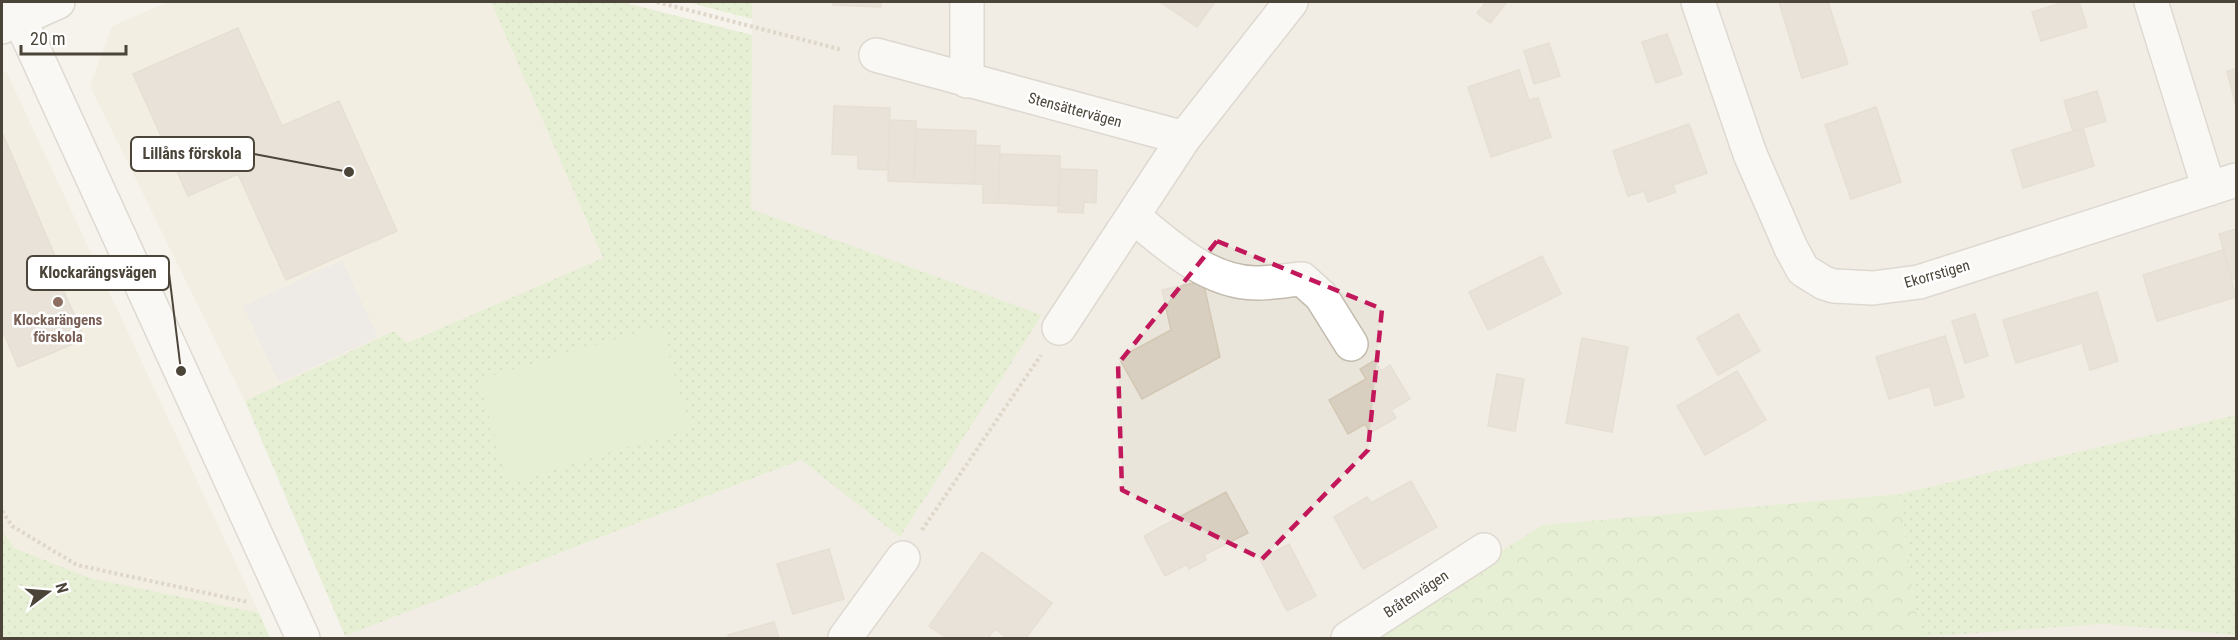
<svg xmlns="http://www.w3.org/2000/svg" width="2238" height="640" font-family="'Roboto Condensed',sans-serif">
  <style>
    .residential { fill: #eae5da }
    .education { fill: #efe8d6 }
    .grass { fill: url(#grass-dots) }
    .forest { fill: url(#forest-crowns) }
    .pitch { fill: #d2eab5 }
    .parking { fill: #e5e3e0 }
    .building { fill: #d8cfc1; stroke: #d3c7b4; stroke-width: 1.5 }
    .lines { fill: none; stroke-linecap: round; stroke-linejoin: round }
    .street-casing { stroke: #c2bbae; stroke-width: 36 }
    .path { stroke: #c4b79f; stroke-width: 4; stroke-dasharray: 3 3; stroke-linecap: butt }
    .street { stroke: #fff; stroke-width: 33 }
    .marked { fill: none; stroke: #c2185b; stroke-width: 4.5; stroke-dasharray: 12 8; stroke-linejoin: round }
    .education-dot { fill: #8d6e63; stroke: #fff; stroke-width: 2 }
    .labels { text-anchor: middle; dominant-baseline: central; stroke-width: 5; stroke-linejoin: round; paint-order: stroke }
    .street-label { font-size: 15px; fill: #4b4439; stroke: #fff }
    .education-label { font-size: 15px; font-weight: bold; fill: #785e54; stroke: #fff }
    .leader { fill: none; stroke: #4b4439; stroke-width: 2 }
    .callout-dot { fill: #4b4439; stroke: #fff; stroke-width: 2 }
    .callout { fill: #fff; stroke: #4b4439; stroke-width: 2 }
    .callout-label { font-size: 16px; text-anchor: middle; font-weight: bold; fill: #4b4439 }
  </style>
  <defs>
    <pattern id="grass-dots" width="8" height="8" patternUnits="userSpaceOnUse" patternTransform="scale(1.5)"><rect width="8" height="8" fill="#d2eab5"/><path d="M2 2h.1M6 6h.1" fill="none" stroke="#b6ca9c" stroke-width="1.8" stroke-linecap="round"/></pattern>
    <pattern id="forest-crowns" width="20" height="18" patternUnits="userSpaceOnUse" patternTransform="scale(1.5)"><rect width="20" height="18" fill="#d2eab5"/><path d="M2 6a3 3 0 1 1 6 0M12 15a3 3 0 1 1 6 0" fill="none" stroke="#b6ca9c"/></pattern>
  </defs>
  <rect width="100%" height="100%" fill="#f6f3ec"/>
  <path class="residential" d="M 752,2 L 2236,2 L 2236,415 L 1899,494 L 1542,525 L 1365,638 L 346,638 L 345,636 L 802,460 L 900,537 L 1042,315 L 751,209 Z
    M 2102,624 L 2236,635 L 2236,638 L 1860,638 Z"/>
  <path class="education" d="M 168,2 L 491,2 L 603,258 L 407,343 L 394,331 L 245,401 L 90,86 L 112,26 Z
    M 2,71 L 7,73 L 259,613 L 90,578 L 14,548 L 2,531 Z"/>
  <path class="grass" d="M 491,2 L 622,2 L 752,35 L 751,209 L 1042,315 L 900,537 L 801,460 L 345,636 L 245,401 L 394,331 L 407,343 L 603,258 Z
    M 687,2 L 752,2 L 752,19 Z
    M 2236,415 L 2236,635 L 2102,624 L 1920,637 L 1899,494 Z
    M 2,531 L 14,548 L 90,578 L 259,613 L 270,638 L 2,638 Z"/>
  <path class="forest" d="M 1899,494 L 1920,637 L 1365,638 L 1542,525 Z"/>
  <path class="pitch" d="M 660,326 L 690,428 L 509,483 L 478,380 Z"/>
  <path class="parking" d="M 342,260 L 378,337 L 279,383 L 243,306 Z"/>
  <path class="building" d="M 833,2 L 881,2 L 881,7 L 833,5 Z
    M 1160,2 L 1215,2 L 1197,27 Z
    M 1486,2 L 1507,2 L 1490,23 L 1477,13 Z
    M 1779,2 L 1828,2 L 1848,64 L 1802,78 Z
    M 2065,2 L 2079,2 L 2087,27 L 2041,41 L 2032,12 Z
    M 238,28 L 282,126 L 339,101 L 397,231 L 286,280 L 238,174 L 188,196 L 133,74 Z
    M 1667,34 L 1682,74 L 1656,83 L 1642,42 Z
    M 1549,43 L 1560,76 L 1534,84 L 1524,51 Z
    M 2236,69 L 2236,106 L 2227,71 Z
    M 1519,70 L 1529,100 L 1538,98 L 1551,137 L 1491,157 L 1468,87 Z
    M 2097,91 L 2106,121 L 2073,131 L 2064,101 Z
    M 834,106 L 890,108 L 888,170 L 858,169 L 858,155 L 832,154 Z
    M 1876,107 L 1901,182 L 1851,199 L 1825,125 Z
    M 890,120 L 916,121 L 914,182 L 888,181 Z
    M 1689,124 L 1707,173 L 1673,185 L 1676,192 L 1648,202 L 1644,191 L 1628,196 L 1613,151 Z
    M 2083,128 L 2094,166 L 2023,188 L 2012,150 Z
    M 916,129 L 976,131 L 974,184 L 914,182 Z
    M 2,132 L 67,284 L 62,287 L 85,339 L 18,367 L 2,329 Z
    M 975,145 L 1000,146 L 998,203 L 983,203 L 983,184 L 974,184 Z
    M 1000,154 L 1060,156 L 1059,206 L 998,203 Z
    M 1060,169 L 1097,170 L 1096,203 L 1084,202 L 1083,213 L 1058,212 Z
    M 2236,229 L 2236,279 L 2232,280 L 2219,234 Z
    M 2223,250 L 2236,297 L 2157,321 L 2143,275 Z
    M 1542,256 L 1561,294 L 1488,330 L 1469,292 Z
    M 1203,281 L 1220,357 L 1142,399 L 1119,358 L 1171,330 L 1162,290 Z
    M 2097,292 L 2118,361 L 2090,370 L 2082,343 L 2016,363 L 2003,320 Z
    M 1738,314 L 1760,351 L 1718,375 L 1697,338 Z
    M 1975,314 L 1988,356 L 1965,363 L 1952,321 Z
    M 1945,336 L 1964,397 L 1935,406 L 1930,386 L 1889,399 L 1876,357 Z
    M 1582,338 L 1628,347 L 1612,432 L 1566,423 Z
    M 1375,360 L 1381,371 L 1390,365 L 1410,399 L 1391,410 L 1396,418 L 1370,433 L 1365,424 L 1348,434 L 1329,400 L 1366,379 L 1360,369 Z
    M 1737,371 L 1766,420 L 1705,455 L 1677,406 Z
    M 1497,374 L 1524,379 L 1515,431 L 1488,426 Z
    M 1411,481 L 1437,527 L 1363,569 L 1334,517 L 1367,497 L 1371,503 Z
    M 1226,492 L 1248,533 L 1204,555 L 1206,560 L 1189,569 L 1187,564 L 1165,576 L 1144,536 Z
    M 1289,544 L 1316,596 L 1287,611 L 1260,559 Z
    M 829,549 L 844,599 L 793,614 L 777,564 Z
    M 982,552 L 1052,603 L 1026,638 L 1007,638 L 995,629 L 988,638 L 947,638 L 929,626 Z
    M 774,622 L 779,638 L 729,638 L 728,635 Z"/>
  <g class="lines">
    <defs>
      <path id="street" d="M 12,2 L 303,638
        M 1698,2 L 1750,154 L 1791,248 L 1803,270 L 1824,283 L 1834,286 L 1873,288 L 1919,282 L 2236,180
        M 2151,2 L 2209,189
        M 2,27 L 58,2
        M 876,55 L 1184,138
        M 967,81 L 967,2
        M 1133,216 C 1167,245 1209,283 1256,283 C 1272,283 1287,280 1302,279 L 1321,296 L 1351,344
        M 1059,328 L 1184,138 L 1291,2
        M 845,638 L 903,558
        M 1348,638 L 1484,550"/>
    </defs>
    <use href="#street" class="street-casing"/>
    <path class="path" d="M 657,2 L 843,50
      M 2,511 L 12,526 L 77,565 L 248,602
      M 922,530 L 1041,355"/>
    <use href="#street" class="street"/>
  </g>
  <path d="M0 0H2238V640H0ZM 1217,241 L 1382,309 L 1368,450 L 1262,559 L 1122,490 L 1118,364 Z" fill="#f6f3ec" fill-opacity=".55" fill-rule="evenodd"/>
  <path class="marked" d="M 1217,241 L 1382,309 L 1368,450 L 1262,559 L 1122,490 L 1118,364 Z"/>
  <circle class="education-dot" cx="58" cy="302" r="6"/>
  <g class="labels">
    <g class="street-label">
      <text transform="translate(1075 110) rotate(15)">Stensättervägen</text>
      <text transform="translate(1937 274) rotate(-16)">Ekorrstigen</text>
      <text transform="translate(1416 594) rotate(-33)">Bråtenvägen</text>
    </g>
    <g class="education-label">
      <text x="58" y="320">Klockarängens<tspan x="58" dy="17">förskola</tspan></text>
    </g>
  </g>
  <path class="leader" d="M349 172L254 154M181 371L169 273"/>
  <g class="callout-dot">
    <circle cx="349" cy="172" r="6"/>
    <circle cx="181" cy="371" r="6"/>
  </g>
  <g class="callout">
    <rect x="131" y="137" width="123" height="34" rx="6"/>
    <rect x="27" y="256" width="142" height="34" rx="6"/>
  </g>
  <g class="callout-label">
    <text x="192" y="159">Lillåns förskola</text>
    <text x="98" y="278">Klockarängsvägen</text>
  </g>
  <rect width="2238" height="640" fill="none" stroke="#4b4439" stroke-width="6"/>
  <g transform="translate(48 592) rotate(74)" stroke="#ffffff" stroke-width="4.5" paint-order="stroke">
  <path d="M0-4.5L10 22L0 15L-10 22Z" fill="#4b4439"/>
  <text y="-9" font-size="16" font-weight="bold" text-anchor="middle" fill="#4b4439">N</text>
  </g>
  <path d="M21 45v9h105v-9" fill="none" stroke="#4b4439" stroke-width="3"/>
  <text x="30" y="45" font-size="18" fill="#4b4439" stroke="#ffffff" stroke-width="4.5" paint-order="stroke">20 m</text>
</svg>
